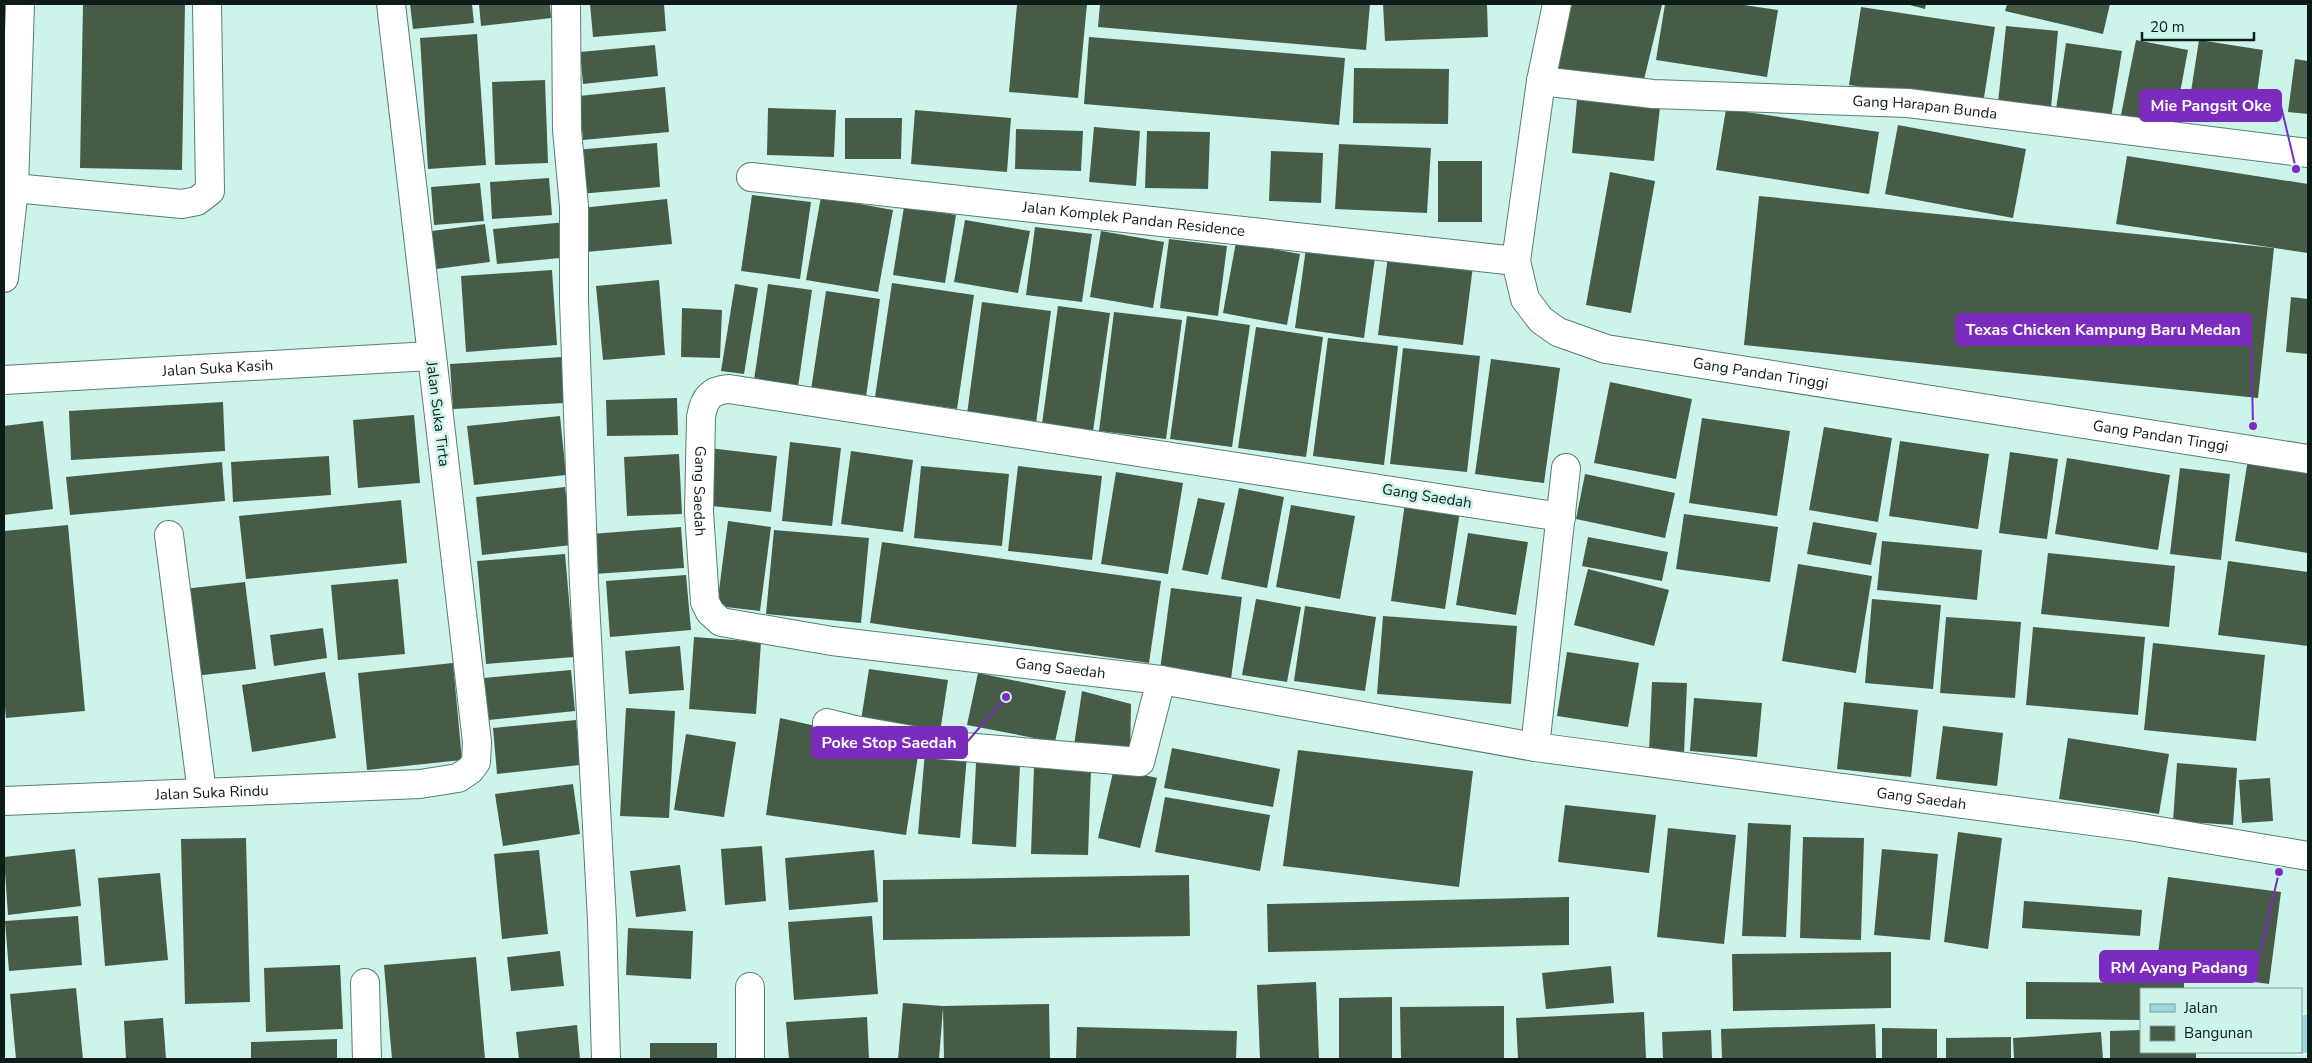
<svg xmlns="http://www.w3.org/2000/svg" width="2312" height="1063" font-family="'Nunito Sans',sans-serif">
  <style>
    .building { fill: #465c47 }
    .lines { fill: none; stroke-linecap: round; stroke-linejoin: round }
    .minor-casing { stroke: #587d74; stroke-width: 30 }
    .major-casing { stroke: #fff; stroke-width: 30 }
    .minor { stroke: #fff; stroke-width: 28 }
    .major { stroke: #9ad6e1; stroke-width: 28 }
    .labels { text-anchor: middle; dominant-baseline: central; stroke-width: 5; stroke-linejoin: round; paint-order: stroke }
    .street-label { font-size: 15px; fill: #0d1c18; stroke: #ccf4ea }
    .leader { fill: none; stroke: #7b2cbf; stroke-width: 2 }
    .callout-dot { fill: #7b2cbf; stroke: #ccf4ea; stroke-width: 2 }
    .callout { fill: #7b2cbf; stroke: #7b2cbf; stroke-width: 2 }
    .callout-label { font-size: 16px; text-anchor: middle; font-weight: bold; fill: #fff }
  </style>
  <rect width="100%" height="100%" fill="#ccf4ea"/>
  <path class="building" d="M 83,4 L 185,4 L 182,170 L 80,168 Z
    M 410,4 L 472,4 L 474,23 L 413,29 Z
    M 479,4 L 550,4 L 551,18 L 481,26 Z
    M 590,4 L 664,4 L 666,31 L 593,37 Z
    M 1017,4 L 1087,4 L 1078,98 L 1009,92 Z
    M 1100,4 L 1370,4 L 1366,50 L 1098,27 Z
    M 1383,4 L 1487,4 L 1488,37 L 1385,41 Z
    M 1572,4 L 1662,5 L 1641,92 L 1556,71 Z
    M 1665,4 L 1737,4 L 1778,10 L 1767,77 L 1656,60 Z
    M 1906,4 L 1926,4 L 1925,9 Z
    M 2007,4 L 2110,4 L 2103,34 L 2005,11 Z
    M 1861,7 L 1995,27 L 1983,104 L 1849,85 Z
    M 2006,26 L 2058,31 L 2051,108 L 1998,103 Z
    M 477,34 L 486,165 L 428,169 L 420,38 Z
    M 1089,37 L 1345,58 L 1339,125 L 1084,104 Z
    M 2136,40 L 2188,50 L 2174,125 L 2121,115 Z
    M 2199,40 L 2263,50 L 2253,121 L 2188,111 Z
    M 2066,43 L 2122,51 L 2111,118 L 2056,109 Z
    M 655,45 L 658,76 L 583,84 L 580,52 Z
    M 2295,59 L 2308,61 L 2308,114 L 2288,112 Z
    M 1354,68 L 1449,69 L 1448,124 L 1353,123 Z
    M 545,80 L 548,163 L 495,165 L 492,82 Z
    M 665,87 L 669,132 L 583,140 L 579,96 Z
    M 1578,89 L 1661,98 L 1654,161 L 1572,153 Z
    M 768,108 L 836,110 L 834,157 L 767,155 Z
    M 1726,109 L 1879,132 L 1869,194 L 1716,170 Z
    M 915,110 L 1011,118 L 1007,172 L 911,164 Z
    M 845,118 L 902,118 L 901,159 L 845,159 Z
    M 1898,125 L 2026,149 L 2013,218 L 1885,194 Z
    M 1094,127 L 1140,131 L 1136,186 L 1089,182 Z
    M 1016,129 L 1083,131 L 1081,171 L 1015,169 Z
    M 1147,131 L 1210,132 L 1208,189 L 1145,188 Z
    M 657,143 L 660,187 L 579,194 L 575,150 Z
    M 1339,144 L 1431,148 L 1427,213 L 1335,209 Z
    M 1271,151 L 1323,153 L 1321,203 L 1269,201 Z
    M 2127,156 L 2308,184 L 2308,253 L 2116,224 Z
    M 1438,161 L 1482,161 L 1482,222 L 1438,222 Z
    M 1610,172 L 1655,181 L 1631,313 L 1586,305 Z
    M 549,178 L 552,215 L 492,219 L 490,182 Z
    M 480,183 L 484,221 L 434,225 L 431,187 Z
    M 752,195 L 811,202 L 800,279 L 741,271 Z
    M 1759,196 L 2274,248 L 2258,398 L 1744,345 Z
    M 821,197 L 893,210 L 878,292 L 806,280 Z
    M 667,199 L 672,244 L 586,252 L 581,208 Z
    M 904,207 L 956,215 L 945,283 L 893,275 Z
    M 965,220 L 1030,231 L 1018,293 L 954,282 Z
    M 567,222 L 570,257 L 497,264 L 493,229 Z
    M 485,224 L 490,262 L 436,269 L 432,231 Z
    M 1035,227 L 1092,234 L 1082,302 L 1026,295 Z
    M 1101,231 L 1164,242 L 1153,308 L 1090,297 Z
    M 1169,239 L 1227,246 L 1218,316 L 1160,308 Z
    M 1236,242 L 1300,254 L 1287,325 L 1223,313 Z
    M 1306,248 L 1375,257 L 1364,338 L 1295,328 Z
    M 1388,256 L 1473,266 L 1463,345 L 1378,335 Z
    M 552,270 L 557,345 L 466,352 L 461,276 Z
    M 659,280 L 665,355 L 603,360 L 596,286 Z
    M 892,283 L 974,295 L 957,409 L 875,397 Z
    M 735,284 L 758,288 L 744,374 L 721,371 Z
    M 768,284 L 812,290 L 798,387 L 754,380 Z
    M 826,291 L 880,299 L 866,397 L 811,390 Z
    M 2291,297 L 2308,299 L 2308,354 L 2286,352 Z
    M 982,302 L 1051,311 L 1036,423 L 967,414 Z
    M 1058,306 L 1110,313 L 1093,431 L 1042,424 Z
    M 682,308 L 722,310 L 720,358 L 681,357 Z
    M 1114,312 L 1182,320 L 1166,439 L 1099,431 Z
    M 1187,316 L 1250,325 L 1232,447 L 1170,439 Z
    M 1256,327 L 1323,337 L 1306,457 L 1238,448 Z
    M 1328,338 L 1398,346 L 1384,465 L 1313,456 Z
    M 1403,348 L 1480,356 L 1467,472 L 1390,464 Z
    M 562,357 L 565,403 L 453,409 L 450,364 Z
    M 1491,359 L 1560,368 L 1544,483 L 1475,474 Z
    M 1610,382 L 1692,399 L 1676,479 L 1594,463 Z
    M 677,398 L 678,435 L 607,436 L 606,400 Z
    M 223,402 L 225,451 L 71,460 L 69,411 Z
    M 414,415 L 420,483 L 358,488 L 353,420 Z
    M 560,416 L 566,475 L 474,485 L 467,426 Z
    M 1702,418 L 1790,431 L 1777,516 L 1689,503 Z
    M 43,421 L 53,509 L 4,515 L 4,426 Z
    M 1824,427 L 1892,438 L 1878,522 L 1809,510 Z
    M 1900,441 L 1989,454 L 1978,529 L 1889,516 Z
    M 790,442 L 841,448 L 832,526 L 782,521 Z
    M 709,448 L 777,456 L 771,512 L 702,505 Z
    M 851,451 L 913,460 L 903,532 L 841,524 Z
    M 2010,452 L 2058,459 L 2047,539 L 1999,533 Z
    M 679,454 L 682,514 L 627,516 L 624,457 Z
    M 329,456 L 331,495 L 233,502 L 231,462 Z
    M 2067,458 L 2170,475 L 2158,550 L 2055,534 Z
    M 2248,459 L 2308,469 L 2308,553 L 2235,541 Z
    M 222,462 L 225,501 L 70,515 L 66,477 Z
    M 921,466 L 1009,474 L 1002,546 L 914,538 Z
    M 1018,466 L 1102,476 L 1092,560 L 1008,551 Z
    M 2180,468 L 2230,474 L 2221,560 L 2170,554 Z
    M 1116,472 L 1183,483 L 1168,574 L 1101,564 Z
    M 1585,474 L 1675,493 L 1665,538 L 1576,519 Z
    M 565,487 L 572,545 L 482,555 L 476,497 Z
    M 1239,488 L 1284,497 L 1267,588 L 1221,579 Z
    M 1198,498 L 1225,503 L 1208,575 L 1182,570 Z
    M 401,500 L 407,563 L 246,579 L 239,516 Z
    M 1405,503 L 1460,511 L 1445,609 L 1391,601 Z
    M 1291,505 L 1355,516 L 1340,599 L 1276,587 Z
    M 1684,514 L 1778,527 L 1770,582 L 1676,569 Z
    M 728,521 L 771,527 L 760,611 L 717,606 Z
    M 1813,522 L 1877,533 L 1871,565 L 1807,554 Z
    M 68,525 L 85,711 L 6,718 L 4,696 L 4,531 Z
    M 681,527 L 684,568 L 594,574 L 591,534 Z
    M 774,530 L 869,538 L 861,623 L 766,614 Z
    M 1468,533 L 1528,542 L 1516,615 L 1456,605 Z
    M 1588,537 L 1668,552 L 1662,581 L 1582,566 Z
    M 1882,541 L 1982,550 L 1977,600 L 1877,590 Z
    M 882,542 L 1161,581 L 1149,663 L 870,623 Z
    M 2048,553 L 2175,566 L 2169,627 L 2041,614 Z
    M 565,554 L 574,657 L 486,664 L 477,561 Z
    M 2228,561 L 2308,572 L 2308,646 L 2218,635 Z
    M 1798,564 L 1872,576 L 1856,673 L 1782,661 Z
    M 1588,569 L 1669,590 L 1654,646 L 1574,625 Z
    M 686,575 L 691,630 L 610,637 L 606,581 Z
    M 398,579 L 405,654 L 338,660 L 331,585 Z
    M 245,582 L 256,669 L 194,676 L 184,589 Z
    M 1171,588 L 1242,597 L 1231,679 L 1160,670 Z
    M 1256,599 L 1301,607 L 1287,682 L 1242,675 Z
    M 1872,599 L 1941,605 L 1933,689 L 1865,683 Z
    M 1305,606 L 1376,617 L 1365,691 L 1294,681 Z
    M 1383,616 L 1517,626 L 1511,704 L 1377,694 Z
    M 1946,617 L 2021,622 L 2015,698 L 1940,693 Z
    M 2033,627 L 2145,637 L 2138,715 L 2026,705 Z
    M 323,628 L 327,658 L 274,666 L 270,635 Z
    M 694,637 L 761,642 L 756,714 L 689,709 Z
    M 2153,643 L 2265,655 L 2256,741 L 2144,730 Z
    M 680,646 L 684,690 L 629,694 L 625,651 Z
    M 1567,652 L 1639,663 L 1628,727 L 1557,716 Z
    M 453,663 L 462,760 L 367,770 L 358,673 Z
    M 869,669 L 948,680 L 939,739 L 860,727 Z
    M 571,670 L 575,711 L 489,720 L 484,678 Z
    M 325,672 L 336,738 L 252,752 L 242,685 Z
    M 978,673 L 1066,691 L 1055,742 L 967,725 Z
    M 1652,682 L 1687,683 L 1684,754 L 1649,752 Z
    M 1082,691 L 1131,704 L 1130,757 L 1073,752 Z
    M 1694,698 L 1762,703 L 1757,757 L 1690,751 Z
    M 1844,702 L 1918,710 L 1911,777 L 1837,769 Z
    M 626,708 L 675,711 L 669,818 L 620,816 Z
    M 780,718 L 919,749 L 906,835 L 766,815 Z
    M 576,720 L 580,765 L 497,774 L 493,728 Z
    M 1943,726 L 2003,733 L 1997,786 L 1936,779 Z
    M 686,734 L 736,742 L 724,817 L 674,810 Z
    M 2068,738 L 2169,754 L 2159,814 L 2059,799 Z
    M 1172,748 L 1280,769 L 1273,807 L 1164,788 Z
    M 1298,750 L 1473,771 L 1459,887 L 1283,866 Z
    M 925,752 L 967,755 L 960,838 L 918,834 Z
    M 976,763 L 1020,765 L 1016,847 L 972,844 Z
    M 2177,763 L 2237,768 L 2233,825 L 2173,821 Z
    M 1034,767 L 1091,769 L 1088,855 L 1031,854 Z
    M 1114,768 L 1157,778 L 1140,848 L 1098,838 Z
    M 2270,778 L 2273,821 L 2242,823 L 2239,780 Z
    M 573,784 L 580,834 L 503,846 L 495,794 Z
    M 1165,797 L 1270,815 L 1260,871 L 1155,852 Z
    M 1565,805 L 1656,815 L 1649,873 L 1558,862 Z
    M 1748,823 L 1791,825 L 1786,937 L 1742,936 Z
    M 1668,828 L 1736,835 L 1724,944 L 1657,937 Z
    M 1958,832 L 2002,838 L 1988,949 L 1944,942 Z
    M 1803,837 L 1864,838 L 1861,940 L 1800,938 Z
    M 246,838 L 250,1002 L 185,1004 L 181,839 Z
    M 762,846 L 766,901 L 725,905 L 721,849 Z
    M 75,849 L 81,906 L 8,915 L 4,857 Z
    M 1882,849 L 1938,854 L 1930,940 L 1874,935 Z
    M 539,850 L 548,934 L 502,939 L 494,854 Z
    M 874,850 L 878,902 L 789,910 L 785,858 Z
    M 680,865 L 686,911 L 636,917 L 630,871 Z
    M 160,873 L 168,960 L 105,966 L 98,878 Z
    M 1189,875 L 1190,936 L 883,940 L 883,880 Z
    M 2168,877 L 2281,892 L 2269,984 L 2156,969 Z
    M 1569,897 L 1569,945 L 1268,952 L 1267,904 Z
    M 2024,901 L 2142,910 L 2140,936 L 2022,928 Z
    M 78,916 L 82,965 L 9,971 L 5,921 Z
    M 872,916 L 878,994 L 794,1000 L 788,922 Z
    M 628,928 L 693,931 L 691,979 L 626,975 Z
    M 560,951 L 564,986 L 511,991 L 507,957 Z
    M 1891,952 L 1891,1008 L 1733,1011 L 1732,954 Z
    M 476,957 L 485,1059 L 392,1059 L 384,965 Z
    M 340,965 L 343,1029 L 266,1032 L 264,968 Z
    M 1611,966 L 1614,1003 L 1546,1009 L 1542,973 Z
    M 1316,982 L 1319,1059 L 1260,1059 L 1257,985 Z
    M 2026,982 L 2184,983 L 2184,989 L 2141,989 L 2141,1020 L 2026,1019 Z
    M 76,988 L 83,1059 L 16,1059 L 10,994 Z
    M 1392,997 L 1392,1059 L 1339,1059 L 1339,998 Z
    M 903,1003 L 943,1006 L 1049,1004 L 1050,1059 L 944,1059 L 943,1008 L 939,1059 L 898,1059 Z
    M 1504,1006 L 1504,1059 L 1401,1059 L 1400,1007 Z
    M 1644,1012 L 1646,1059 L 1518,1059 L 1516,1018 Z
    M 867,1017 L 869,1059 L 789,1059 L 786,1022 Z
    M 163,1018 L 166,1059 L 126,1059 L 124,1021 Z
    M 1875,1024 L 1876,1059 L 1722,1059 L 1721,1029 Z
    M 577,1025 L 580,1059 L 519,1059 L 516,1032 Z
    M 1077,1027 L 1237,1031 L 1236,1059 L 1076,1059 Z
    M 1882,1028 L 1937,1029 L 1937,1059 L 1882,1059 Z
    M 1711,1030 L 1712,1059 L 1663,1059 L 1662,1032 Z
    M 2141,1030 L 2141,1052 L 2196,1052 L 2196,1059 L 2110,1059 L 2110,1031 Z
    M 2101,1032 L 2103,1059 L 2014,1059 L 2013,1038 Z
    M 2011,1037 L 2011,1059 L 1946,1059 L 1946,1038 Z
    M 337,1039 L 337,1059 L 251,1059 L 251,1042 Z
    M 650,1043 L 717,1043 L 717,1059 L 650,1059 Z"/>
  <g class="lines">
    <defs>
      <g id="minor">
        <path d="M 566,4 L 567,130 L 574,206 L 574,301 L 584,583 L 602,920 L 606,1059"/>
        <path id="s1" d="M 1557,4 L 1541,81 L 1516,261 L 1525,299 L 1541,320 L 1558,332 L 1606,349 L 2308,459"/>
        <path id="s2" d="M 1541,81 L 1653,94 L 1908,103 L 2308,153"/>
        <path id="s3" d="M 751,177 L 1516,261"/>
        <path d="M 14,188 L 182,204 L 197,201 L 210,191 L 207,4"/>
        <path d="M 4,278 L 14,188 L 20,4"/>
        <path id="s4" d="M 4,380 L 430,356"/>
        <path id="s5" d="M 1561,517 L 729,389 C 710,390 704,399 701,417 L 699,512 L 705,602 L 710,612 L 721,622 L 832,641 L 1161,680 L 1535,747 L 2129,826 L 2308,856"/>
        <path d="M 169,535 L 202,793"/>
        <path d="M 827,723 L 855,730 L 940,745 L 1140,762 L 1161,680"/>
        <path d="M 1535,747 L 1566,468"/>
        <path id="s6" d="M 4,801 L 420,784 L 458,778 L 470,770 L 476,762 L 477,742 L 391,4"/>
        <path d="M 365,983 L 367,1059"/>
        <path d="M 750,987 L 750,1059"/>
      </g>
      <path id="major" d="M 2301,1040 L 2308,1028"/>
    </defs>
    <use href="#minor" class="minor-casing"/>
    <use href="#major" class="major-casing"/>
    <use href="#minor" class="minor"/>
    <use href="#major" class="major"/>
  </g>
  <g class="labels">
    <g class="street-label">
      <text stroke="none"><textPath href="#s2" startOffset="385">Gang Harapan Bunda</textPath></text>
      <text stroke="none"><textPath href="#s3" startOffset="385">Jalan Komplek Pandan Residence</textPath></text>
      <text stroke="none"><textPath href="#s4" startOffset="214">Jalan Suka Kasih</textPath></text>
      <text stroke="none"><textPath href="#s1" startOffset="554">Gang Pandan Tinggi</textPath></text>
      <text transform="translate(438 414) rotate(83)">Jalan Suka Tirta</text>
      <text stroke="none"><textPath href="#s1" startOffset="959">Gang Pandan Tinggi</textPath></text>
      <text stroke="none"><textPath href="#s5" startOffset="960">Gang Saedah</textPath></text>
      <text transform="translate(1427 496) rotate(9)">Gang Saedah</text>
      <text stroke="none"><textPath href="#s5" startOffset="1440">Gang Saedah</textPath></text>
      <text stroke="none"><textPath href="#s6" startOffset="208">Jalan Suka Rindu</textPath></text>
      <text stroke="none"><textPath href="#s5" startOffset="2311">Gang Saedah</textPath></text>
    </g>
  </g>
  <path class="leader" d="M2296 169L2281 106M2253 426L2251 330M1006 697L967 742M2279 872L2257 967"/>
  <g class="callout-dot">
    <circle cx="2296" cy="169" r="5"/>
    <circle cx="2253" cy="426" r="5"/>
    <circle cx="1006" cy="697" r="5"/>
    <circle cx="2279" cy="872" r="5"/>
  </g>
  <g class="callout">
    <rect x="2140" y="90" width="141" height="31" rx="5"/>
    <rect x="1956" y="314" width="295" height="31" rx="5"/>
    <rect x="812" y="727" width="155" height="31" rx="5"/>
    <rect x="2100" y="951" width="157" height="31" rx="5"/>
  </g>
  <g class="callout-label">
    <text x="2211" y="111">Mie Pangsit Oke</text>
    <text x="2103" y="335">Texas Chicken Kampung Baru Medan</text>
    <text x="889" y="748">Poke Stop Saedah</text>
    <text x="2179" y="973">RM Ayang Padang</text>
  </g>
  <rect width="2312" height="1063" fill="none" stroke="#0d1c18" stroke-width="10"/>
  <rect x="2140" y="988" width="162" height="65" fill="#ccf4ea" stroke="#809e96"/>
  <rect x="2150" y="1004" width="25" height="8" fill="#9ad6e1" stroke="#809e96"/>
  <text x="2184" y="1013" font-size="15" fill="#0d1c18">Jalan</text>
  <rect x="2150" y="1026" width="25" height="15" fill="#465c47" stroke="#809e96"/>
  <text x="2184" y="1038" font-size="15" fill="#0d1c18">Bangunan</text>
  <path d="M2142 32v8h112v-8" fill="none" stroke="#0d1c18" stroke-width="2.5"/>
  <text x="2150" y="32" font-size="15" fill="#0d1c18" stroke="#ccf4ea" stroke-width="4" paint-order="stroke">20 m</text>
</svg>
